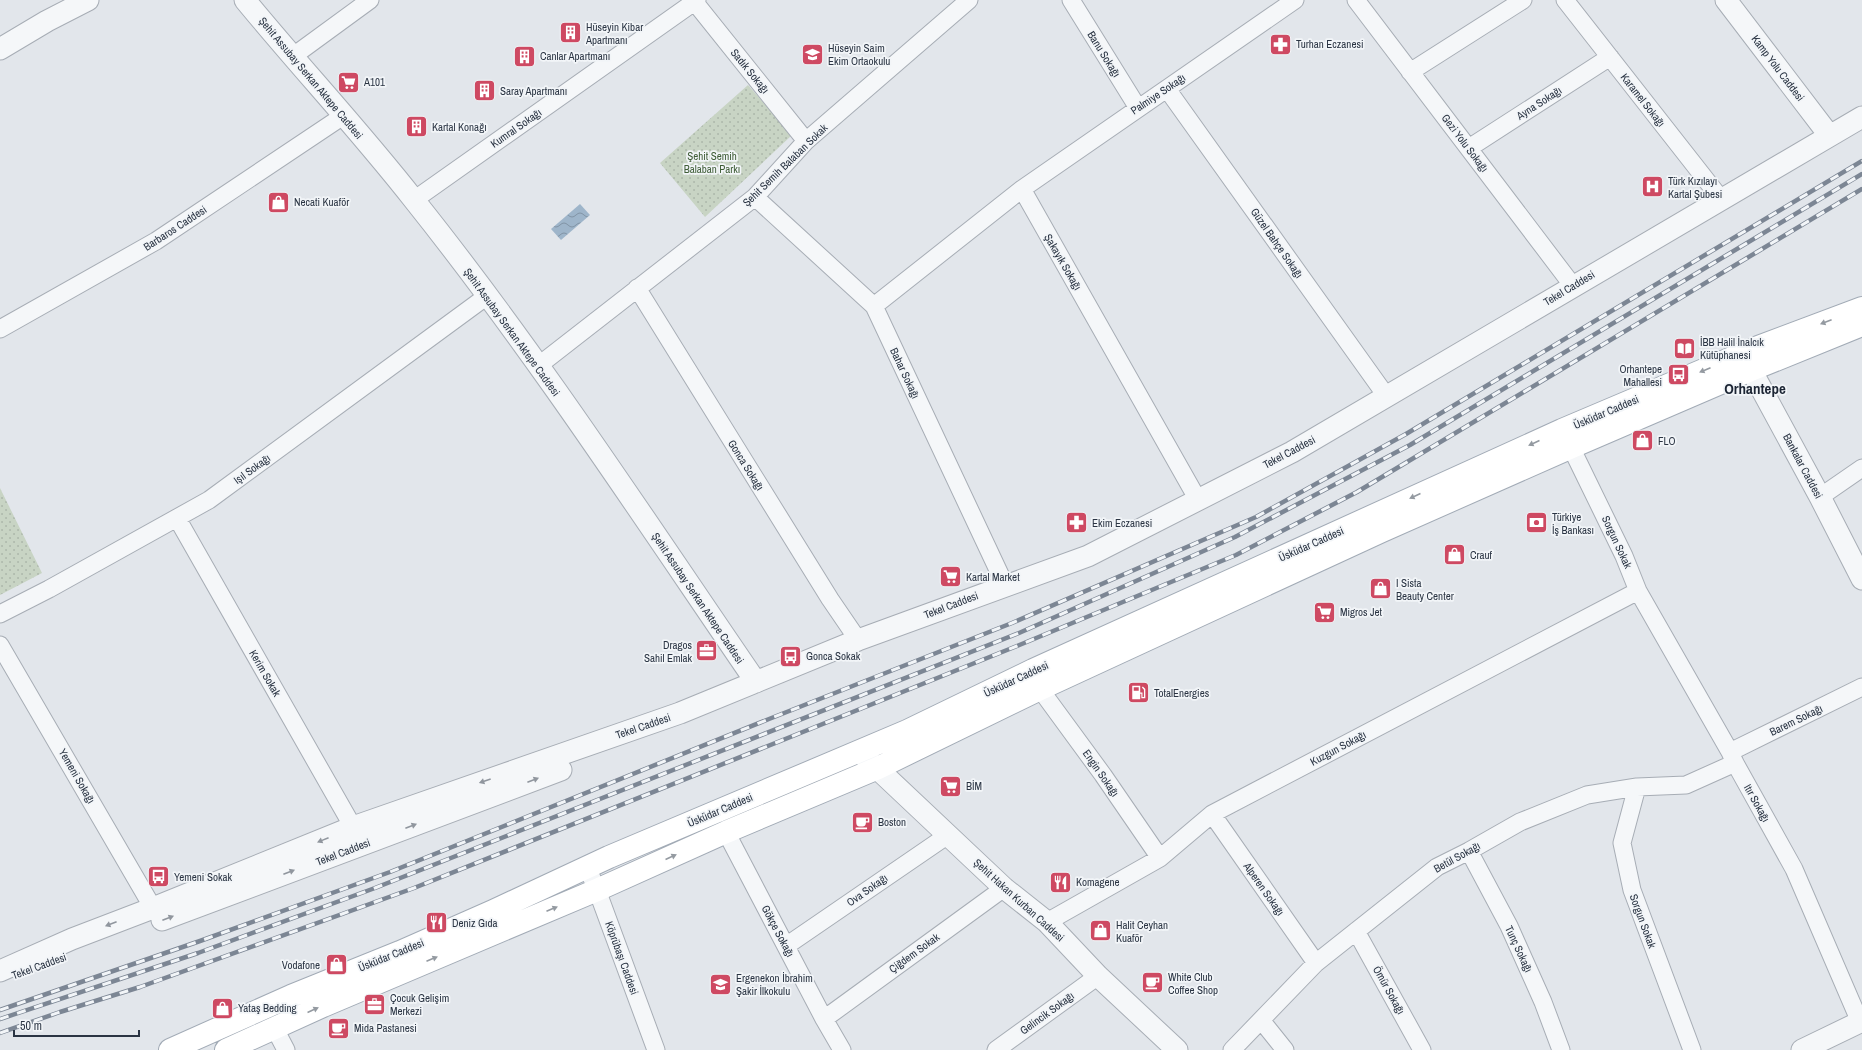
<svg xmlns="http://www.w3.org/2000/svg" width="1862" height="1050" font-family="'Archivo Narrow',sans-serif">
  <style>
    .park { fill: url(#park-dots) }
    .water { fill: url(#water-waves) }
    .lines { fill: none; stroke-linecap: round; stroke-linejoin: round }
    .minor-casing { stroke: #a7adb5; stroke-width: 19 }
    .tertiary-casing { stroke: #a7adb5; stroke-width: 23 }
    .primary-casing { stroke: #a2abb6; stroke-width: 24 }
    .minor { stroke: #f5f7f9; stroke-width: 17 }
    .tertiary { stroke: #f5f7f9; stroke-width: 21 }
    .primary { stroke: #fff; stroke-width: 22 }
    .rail-casing { stroke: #7c8694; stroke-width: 4.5 }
    .rail { stroke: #f2f5f8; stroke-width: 3; stroke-dasharray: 9; stroke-linecap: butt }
    .oneway { fill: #949aa1 }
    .oneway2 { fill: #90969e }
    .labels { text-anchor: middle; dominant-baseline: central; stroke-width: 3.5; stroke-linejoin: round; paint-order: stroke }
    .poi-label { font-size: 11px; fill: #2a3443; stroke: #f2f5f8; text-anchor: start }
    .street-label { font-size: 11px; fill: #2a3443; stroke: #f2f5f8 }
    .park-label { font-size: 11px; fill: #405e38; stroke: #f2f5f8 }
    .district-label { font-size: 15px; font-weight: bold; fill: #1c2534; stroke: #f2f5f8 }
  </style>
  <defs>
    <pattern id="park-dots" width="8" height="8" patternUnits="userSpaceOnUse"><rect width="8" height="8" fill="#c8d4c4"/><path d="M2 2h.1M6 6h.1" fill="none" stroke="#acb7aa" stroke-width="1.8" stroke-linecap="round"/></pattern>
    <pattern id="water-waves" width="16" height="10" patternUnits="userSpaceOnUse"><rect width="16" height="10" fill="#9eb5ca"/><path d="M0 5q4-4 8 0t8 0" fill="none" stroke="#8194a6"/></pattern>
  </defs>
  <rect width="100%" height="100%" fill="#e2e6eb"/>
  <path class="park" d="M 748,85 L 792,135 L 705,217 L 660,163 Z
    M 0,488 L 42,573 L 0,595 Z"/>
  <path class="water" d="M 580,204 L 590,215 L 561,240 L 551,229 Z"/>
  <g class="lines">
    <defs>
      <path id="minor" d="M 693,0 L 806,141
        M 1071,0 L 1138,108
        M 1356,0 L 1573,286
        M 1565,0 L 1721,199
        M 292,57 L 370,0
        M 1410,72 L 1523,0
        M 1167,89 L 1387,397
        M 1469,148 L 1610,57
        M 1022,189 L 1295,0
        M 755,197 L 874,306 L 1005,585
        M 414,200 L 697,0
        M 637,288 L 830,599 L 858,640
        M 874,306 L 1022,189 L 1198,500
        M 0,329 L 156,241 L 343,116
        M 538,366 L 755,197 L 806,141 L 969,0
        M 1566,437 L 1624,556 L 1638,591 L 1730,752 L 1735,763 L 1794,869 L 1860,1022
        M 1820,497 L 1862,468
        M 177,518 L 353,827
        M 0,614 L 49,589 L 209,500 L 487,296
        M 0,645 L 153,908
        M 1040,689 L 1103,775 L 1160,858
        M 1730,752 L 1862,687
        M 1637,787 L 1622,843 L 1632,890 L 1692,1050
        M 1212,814 L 1316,963
        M 726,832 L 824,1019 L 842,1050
        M 1469,851 L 1509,926 L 1543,1002 L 1561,1050
        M 587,867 L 597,890 L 656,1050
        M 1047,922 L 1160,858 L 1212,814 L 1638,591
        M 1356,931 L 1422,1050
        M 786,946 L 948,835
        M 824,1019 L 1004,888
        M 1261,1020 L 1285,1050
        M 274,1027 L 286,1050
        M 996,1050 L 1098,976
        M 1232,1050 L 1316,963 L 1437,867 L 1469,851 L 1520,822 L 1587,795 L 1637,787 L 1686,785 L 1735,763"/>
      <path id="tertiary" d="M 245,0 C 300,67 360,131 414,200 C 537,354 645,520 756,682
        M 1726,0 L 1829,135
        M 0,49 L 47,21 L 88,0
        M 1743,355 L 1820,497 L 1862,579
        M 864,756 L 1004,888 L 1047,922 L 1098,976 L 1177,1050
        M 162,920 L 561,770
        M 0,971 L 72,939 L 153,908 L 353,827 L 680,713 L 858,640 L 1088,556 L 1292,452 L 1862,117
        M 1802,1050 L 1862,1021"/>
      <path id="primary" d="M 170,1050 L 291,996 L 400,952 L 493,911 L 609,857 L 907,731 L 1033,670 L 1562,430 L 1758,347 L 1862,308
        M 226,1050 L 323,1006 L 597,890 L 726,832 L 878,768 L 1040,689 L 1382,531 L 1572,447 L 1751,370 L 1862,325"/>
    </defs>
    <use href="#minor" class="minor-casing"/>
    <use href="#tertiary" class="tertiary-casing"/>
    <use href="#primary" class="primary-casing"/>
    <use href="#minor" class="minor"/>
    <use href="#tertiary" class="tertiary"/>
    <use href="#primary" class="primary"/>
    <defs>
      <path id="rail" d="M 0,1010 L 200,941 L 390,872 L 769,719 L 1012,623 L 1256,517 L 1406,434 L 1862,161
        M 0,1019 L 198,953 L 375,888 L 1019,633 L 1235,537 L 1410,445 L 1862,174
        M 0,1033 L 60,1012 L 140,987 L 414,888 L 1017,646 L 1236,555 L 1357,492 L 1862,189"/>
    </defs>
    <use href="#rail" class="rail-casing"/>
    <use href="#rail" class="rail"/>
  </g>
  <defs><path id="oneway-solid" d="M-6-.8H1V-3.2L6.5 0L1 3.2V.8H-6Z"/></defs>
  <g class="oneway">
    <use href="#oneway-solid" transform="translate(1826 322) rotate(159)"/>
    <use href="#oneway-solid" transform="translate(1705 370) rotate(157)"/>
    <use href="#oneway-solid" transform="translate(1534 443) rotate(156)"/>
    <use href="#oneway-solid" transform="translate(1415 496) rotate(156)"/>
    <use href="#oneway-solid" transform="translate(671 857) rotate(-24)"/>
    <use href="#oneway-solid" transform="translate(552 909) rotate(-23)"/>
    <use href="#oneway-solid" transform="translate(432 959) rotate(-23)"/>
    <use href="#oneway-solid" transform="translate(313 1010) rotate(-24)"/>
  </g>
  <g class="oneway2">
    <use href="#oneway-solid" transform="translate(533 780) rotate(-21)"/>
    <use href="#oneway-solid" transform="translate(485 781) rotate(161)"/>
    <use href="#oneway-solid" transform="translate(411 826) rotate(-21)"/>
    <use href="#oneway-solid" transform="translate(323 840) rotate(158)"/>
    <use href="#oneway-solid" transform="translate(289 872) rotate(-21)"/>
    <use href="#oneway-solid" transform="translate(168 918) rotate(-21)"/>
    <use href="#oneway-solid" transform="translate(111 924) rotate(159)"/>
  </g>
  <defs>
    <symbol id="building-square" viewBox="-11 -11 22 22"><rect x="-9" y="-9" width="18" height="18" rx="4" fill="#ce4962" stroke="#f2f5f8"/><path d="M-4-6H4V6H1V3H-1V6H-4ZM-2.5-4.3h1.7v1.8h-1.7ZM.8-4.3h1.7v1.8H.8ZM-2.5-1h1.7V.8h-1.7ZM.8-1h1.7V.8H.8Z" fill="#fff"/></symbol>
    <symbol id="pharmacy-square" viewBox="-11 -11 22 22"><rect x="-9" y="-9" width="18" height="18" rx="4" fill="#ce4962" stroke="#f2f5f8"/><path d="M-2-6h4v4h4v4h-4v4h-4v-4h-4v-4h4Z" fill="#fff"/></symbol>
    <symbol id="school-square" viewBox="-11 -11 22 22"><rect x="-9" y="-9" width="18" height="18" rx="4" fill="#ce4962" stroke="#f2f5f8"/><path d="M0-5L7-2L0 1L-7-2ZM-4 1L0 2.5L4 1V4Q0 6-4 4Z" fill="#fff"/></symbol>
    <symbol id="supermarket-square" viewBox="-11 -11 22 22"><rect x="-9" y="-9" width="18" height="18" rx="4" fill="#ce4962" stroke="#f2f5f8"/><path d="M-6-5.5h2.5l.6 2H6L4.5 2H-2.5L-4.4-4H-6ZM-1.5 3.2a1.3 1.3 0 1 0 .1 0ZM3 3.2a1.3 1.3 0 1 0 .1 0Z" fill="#fff"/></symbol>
    <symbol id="hospital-square" viewBox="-11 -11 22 22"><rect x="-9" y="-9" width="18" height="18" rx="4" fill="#ce4962" stroke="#f2f5f8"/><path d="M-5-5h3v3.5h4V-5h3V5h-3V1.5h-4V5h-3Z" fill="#fff"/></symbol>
    <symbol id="shop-square" viewBox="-11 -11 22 22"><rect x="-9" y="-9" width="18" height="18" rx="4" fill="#ce4962" stroke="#f2f5f8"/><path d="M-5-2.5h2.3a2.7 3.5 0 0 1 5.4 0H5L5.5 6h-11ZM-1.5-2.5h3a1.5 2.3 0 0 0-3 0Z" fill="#fff"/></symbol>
    <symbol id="library-square" viewBox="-11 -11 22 22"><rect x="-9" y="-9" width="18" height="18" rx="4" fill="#ce4962" stroke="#f2f5f8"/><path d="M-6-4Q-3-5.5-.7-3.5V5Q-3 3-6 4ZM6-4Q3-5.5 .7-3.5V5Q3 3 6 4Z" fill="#fff"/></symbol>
    <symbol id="bus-square" viewBox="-11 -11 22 22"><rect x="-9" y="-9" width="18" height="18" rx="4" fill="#ce4962" stroke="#f2f5f8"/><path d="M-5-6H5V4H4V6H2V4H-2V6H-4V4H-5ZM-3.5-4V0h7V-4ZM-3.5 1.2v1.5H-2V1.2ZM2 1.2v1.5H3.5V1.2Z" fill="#fff"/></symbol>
    <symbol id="bank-square" viewBox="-11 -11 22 22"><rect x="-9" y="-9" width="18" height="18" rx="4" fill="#ce4962" stroke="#f2f5f8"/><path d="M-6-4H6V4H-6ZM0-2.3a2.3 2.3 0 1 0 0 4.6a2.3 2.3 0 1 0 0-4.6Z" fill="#fff"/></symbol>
    <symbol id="office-square" viewBox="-11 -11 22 22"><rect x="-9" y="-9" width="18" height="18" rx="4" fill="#ce4962" stroke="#f2f5f8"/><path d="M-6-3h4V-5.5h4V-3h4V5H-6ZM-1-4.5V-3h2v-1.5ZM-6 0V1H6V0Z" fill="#fff"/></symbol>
    <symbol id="fuel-square" viewBox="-11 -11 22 22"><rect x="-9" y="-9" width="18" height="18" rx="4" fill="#ce4962" stroke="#f2f5f8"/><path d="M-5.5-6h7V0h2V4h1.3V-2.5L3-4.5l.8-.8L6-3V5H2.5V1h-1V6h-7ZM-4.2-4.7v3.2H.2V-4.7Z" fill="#fff"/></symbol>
    <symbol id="cafe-square" viewBox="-11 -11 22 22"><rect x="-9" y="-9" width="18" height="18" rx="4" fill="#ce4962" stroke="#f2f5f8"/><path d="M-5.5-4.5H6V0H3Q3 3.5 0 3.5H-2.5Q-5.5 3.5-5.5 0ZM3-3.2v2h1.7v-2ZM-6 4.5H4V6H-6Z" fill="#fff"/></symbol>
    <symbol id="restaurant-square" viewBox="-11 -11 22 22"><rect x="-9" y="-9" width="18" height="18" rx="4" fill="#ce4962" stroke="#f2f5f8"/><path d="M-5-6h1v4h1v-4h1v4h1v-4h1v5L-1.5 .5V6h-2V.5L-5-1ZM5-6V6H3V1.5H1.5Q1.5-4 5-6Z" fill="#fff"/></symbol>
  </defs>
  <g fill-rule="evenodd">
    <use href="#building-square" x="558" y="20" width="25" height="25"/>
    <use href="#pharmacy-square" x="1268" y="32" width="25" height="25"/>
    <use href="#school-square" x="800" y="42" width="25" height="25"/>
    <use href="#building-square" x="512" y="44" width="25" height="25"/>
    <use href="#supermarket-square" x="336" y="70" width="25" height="25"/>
    <use href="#building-square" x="472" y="78" width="25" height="25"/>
    <use href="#building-square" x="404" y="114" width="25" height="25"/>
    <use href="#hospital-square" x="1640" y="174" width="25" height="25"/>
    <use href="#shop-square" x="266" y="190" width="25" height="25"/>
    <use href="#library-square" x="1672" y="336" width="25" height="25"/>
    <use href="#bus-square" x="1666" y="362" width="25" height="25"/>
    <use href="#shop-square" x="1630" y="428" width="25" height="25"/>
    <use href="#pharmacy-square" x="1064" y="510" width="25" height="25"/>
    <use href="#bank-square" x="1524" y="510" width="25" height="25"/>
    <use href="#shop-square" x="1442" y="542" width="25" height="25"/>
    <use href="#supermarket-square" x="938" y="564" width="25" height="25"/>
    <use href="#shop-square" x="1368" y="576" width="25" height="25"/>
    <use href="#supermarket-square" x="1312" y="600" width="25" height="25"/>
    <use href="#office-square" x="694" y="638" width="25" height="25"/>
    <use href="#bus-square" x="778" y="644" width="25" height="25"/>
    <use href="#fuel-square" x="1126" y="680" width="25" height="25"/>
    <use href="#supermarket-square" x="938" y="774" width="25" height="25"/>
    <use href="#cafe-square" x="850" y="810" width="25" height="25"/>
    <use href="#bus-square" x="146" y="864" width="25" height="25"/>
    <use href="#restaurant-square" x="1048" y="870" width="25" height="25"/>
    <use href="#restaurant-square" x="424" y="910" width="25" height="25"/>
    <use href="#shop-square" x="1088" y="918" width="25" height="25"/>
    <use href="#shop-square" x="324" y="952" width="25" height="25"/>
    <use href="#cafe-square" x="1140" y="970" width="25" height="25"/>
    <use href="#school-square" x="708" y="972" width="25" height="25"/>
    <use href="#office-square" x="362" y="992" width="25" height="25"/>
    <use href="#shop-square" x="210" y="996" width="25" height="25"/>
    <use href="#cafe-square" x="326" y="1016" width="25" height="25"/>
  </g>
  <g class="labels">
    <g class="poi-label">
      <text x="586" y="27">Hüseyin Kibar<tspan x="586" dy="13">Apartmanı</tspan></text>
      <text x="1296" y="44">Turhan Eczanesi</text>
      <text x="828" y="48">Hüseyin Saim<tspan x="828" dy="13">Ekim Ortaokulu</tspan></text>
      <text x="540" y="56">Canlar Apartmanı</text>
      <text x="364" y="82">A101</text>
      <text x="500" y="91">Saray Apartmanı</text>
      <text x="432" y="127">Kartal Konağı</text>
      <text x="1668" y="181">Türk Kızılayı<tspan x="1668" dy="13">Kartal Şubesi</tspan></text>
      <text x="294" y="202">Necati Kuaför</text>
      <text x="1700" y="342">İBB Halil İnalcık<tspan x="1700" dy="13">Kütüphanesi</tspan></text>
      <text x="1662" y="369" text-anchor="end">Orhantepe<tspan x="1662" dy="13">Mahallesi</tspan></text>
      <text x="1658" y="441">FLO</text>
      <text x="1552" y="517">Türkiye<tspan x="1552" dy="13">İş Bankası</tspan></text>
      <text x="1092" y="523">Ekim Eczanesi</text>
      <text x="1470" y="555">Crauf</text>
      <text x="966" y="577">Kartal Market</text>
      <text x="1396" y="583">I Sista<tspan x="1396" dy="13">Beauty Center</tspan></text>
      <text x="1340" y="612">Migros Jet</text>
      <text x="692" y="645" text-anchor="end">Dragos<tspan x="692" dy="13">Sahil Emlak</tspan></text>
      <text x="806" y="656">Gonca Sokak</text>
      <text x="1154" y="693">TotalEnergies</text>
      <text x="966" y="786">BİM</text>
      <text x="878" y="822">Boston</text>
      <text x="174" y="877">Yemeni Sokak</text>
      <text x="1076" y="882">Komagene</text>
      <text x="452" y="923">Deniz Gıda</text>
      <text x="1116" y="925">Halit Ceyhan<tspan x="1116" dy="13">Kuaför</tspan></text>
      <text x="320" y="965" text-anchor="end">Vodafone</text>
      <text x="1168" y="977">White Club<tspan x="1168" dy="13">Coffee Shop</tspan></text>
      <text x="736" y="978">Ergenekon İbrahim<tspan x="736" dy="13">Şakir İlkokulu</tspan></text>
      <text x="390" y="998">Çocuk Gelişim<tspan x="390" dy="13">Merkezi</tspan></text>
      <text x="238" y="1008">Yataş Bedding</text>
      <text x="354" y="1028">Mida Pastanesi</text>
    </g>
    <g class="street-label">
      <text transform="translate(1104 54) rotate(58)">Banu Sokağı</text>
      <text transform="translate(1778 68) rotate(53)">Kamp Yolu Caddesi</text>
      <text transform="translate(750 71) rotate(51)">Sadık Sokağı</text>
      <text transform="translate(311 78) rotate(50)">Şehit Assubay Serkan Aktepe Caddesi</text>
      <text transform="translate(1158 94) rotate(-34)">Palmiye Sokağı</text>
      <text transform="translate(1643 100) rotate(52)">Karamel Sokağı</text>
      <text transform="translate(1539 103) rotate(-33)">Ayna Sokağı</text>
      <text transform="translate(516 128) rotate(-35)">Kumral Sokağı</text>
      <text transform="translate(1465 143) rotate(53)">Gezi Yolu Sokağı</text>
      <text transform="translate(785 165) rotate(-44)">Şehit Semih Balaban Sokak</text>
      <text transform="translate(175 228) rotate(-33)">Barbaros Caddesi</text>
      <text transform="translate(1277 243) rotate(55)">Güzel Bahçe Sokağı</text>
      <text transform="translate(1063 262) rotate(60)">Şakayık Sokağı</text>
      <text transform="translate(1569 288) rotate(-31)">Tekel Caddesi</text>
      <text transform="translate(512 332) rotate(54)">Şehit Assubay Serkan Aktepe Caddesi</text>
      <text transform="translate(905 373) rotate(65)">Bahar Sokağı</text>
      <text transform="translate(1606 412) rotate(-23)">Üsküdar Caddesi</text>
      <text transform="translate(1289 452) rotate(-28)">Tekel Caddesi</text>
      <text transform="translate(746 465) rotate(58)">Gonca Sokağı</text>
      <text transform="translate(1803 466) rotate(62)">Bankalar Caddesi</text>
      <text transform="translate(252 469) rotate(-36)">Işıl Sokağı</text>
      <text transform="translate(1617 542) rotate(65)">Sorgun Sokak</text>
      <text transform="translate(1311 544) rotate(-24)">Üsküdar Caddesi</text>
      <text transform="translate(698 598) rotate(56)">Şehit Assubay Serkan Aktepe Caddesi</text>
      <text transform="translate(951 605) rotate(-21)">Tekel Caddesi</text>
      <text transform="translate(265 673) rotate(60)">Kerim Sokak</text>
      <text transform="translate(1016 679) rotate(-25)">Üsküdar Caddesi</text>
      <text transform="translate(1796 720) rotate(-26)">Barem Sokağı</text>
      <text transform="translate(643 726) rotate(-19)">Tekel Caddesi</text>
      <text transform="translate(1338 748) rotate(-28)">Kuzgun Sokağı</text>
      <text transform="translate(1101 773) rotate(55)">Engin Sokağı</text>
      <text transform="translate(77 776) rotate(60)">Yemeni Sokağı</text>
      <text transform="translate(1757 803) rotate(61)">Itır Sokağı</text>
      <text transform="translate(720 810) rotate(-23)">Üsküdar Caddesi</text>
      <text transform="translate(343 852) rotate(-21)">Tekel Caddesi</text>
      <text transform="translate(1457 857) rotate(-29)">Betül Sokağı</text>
      <text transform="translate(1264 889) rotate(55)">Alperen Sokağı</text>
      <text transform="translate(867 890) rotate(-35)">Ova Sokağı</text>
      <text transform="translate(1019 900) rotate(42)">Şehit Hakan Kurban Caddesi</text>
      <text transform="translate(1643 921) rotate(70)">Sorgun Sokak</text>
      <text transform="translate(778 931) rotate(62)">Gökçe Sokağı</text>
      <text transform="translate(1519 949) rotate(65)">Tunç Sokağı</text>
      <text transform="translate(914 953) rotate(-36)">Çiğdem Sokak</text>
      <text transform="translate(391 955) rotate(-22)">Üsküdar Caddesi</text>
      <text transform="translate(622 958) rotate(70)">Köprübaşı Caddesi</text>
      <text transform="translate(39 966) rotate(-20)">Tekel Caddesi</text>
      <text transform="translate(1389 990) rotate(61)">Ömür Sokağı</text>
      <text transform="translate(1047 1013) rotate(-36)">Gelincik Sokağı</text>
    </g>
    <g class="park-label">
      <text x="712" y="156">Şehit Semih<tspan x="712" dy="13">Balaban Parkı</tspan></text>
    </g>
    <g class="district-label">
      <text x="1755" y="388">Orhantepe</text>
    </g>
  </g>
  <path d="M14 1030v6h125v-6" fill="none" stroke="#2a3443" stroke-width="2"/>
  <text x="20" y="1030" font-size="12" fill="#2a3443" stroke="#f2f5f8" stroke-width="3" paint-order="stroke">50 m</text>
</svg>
